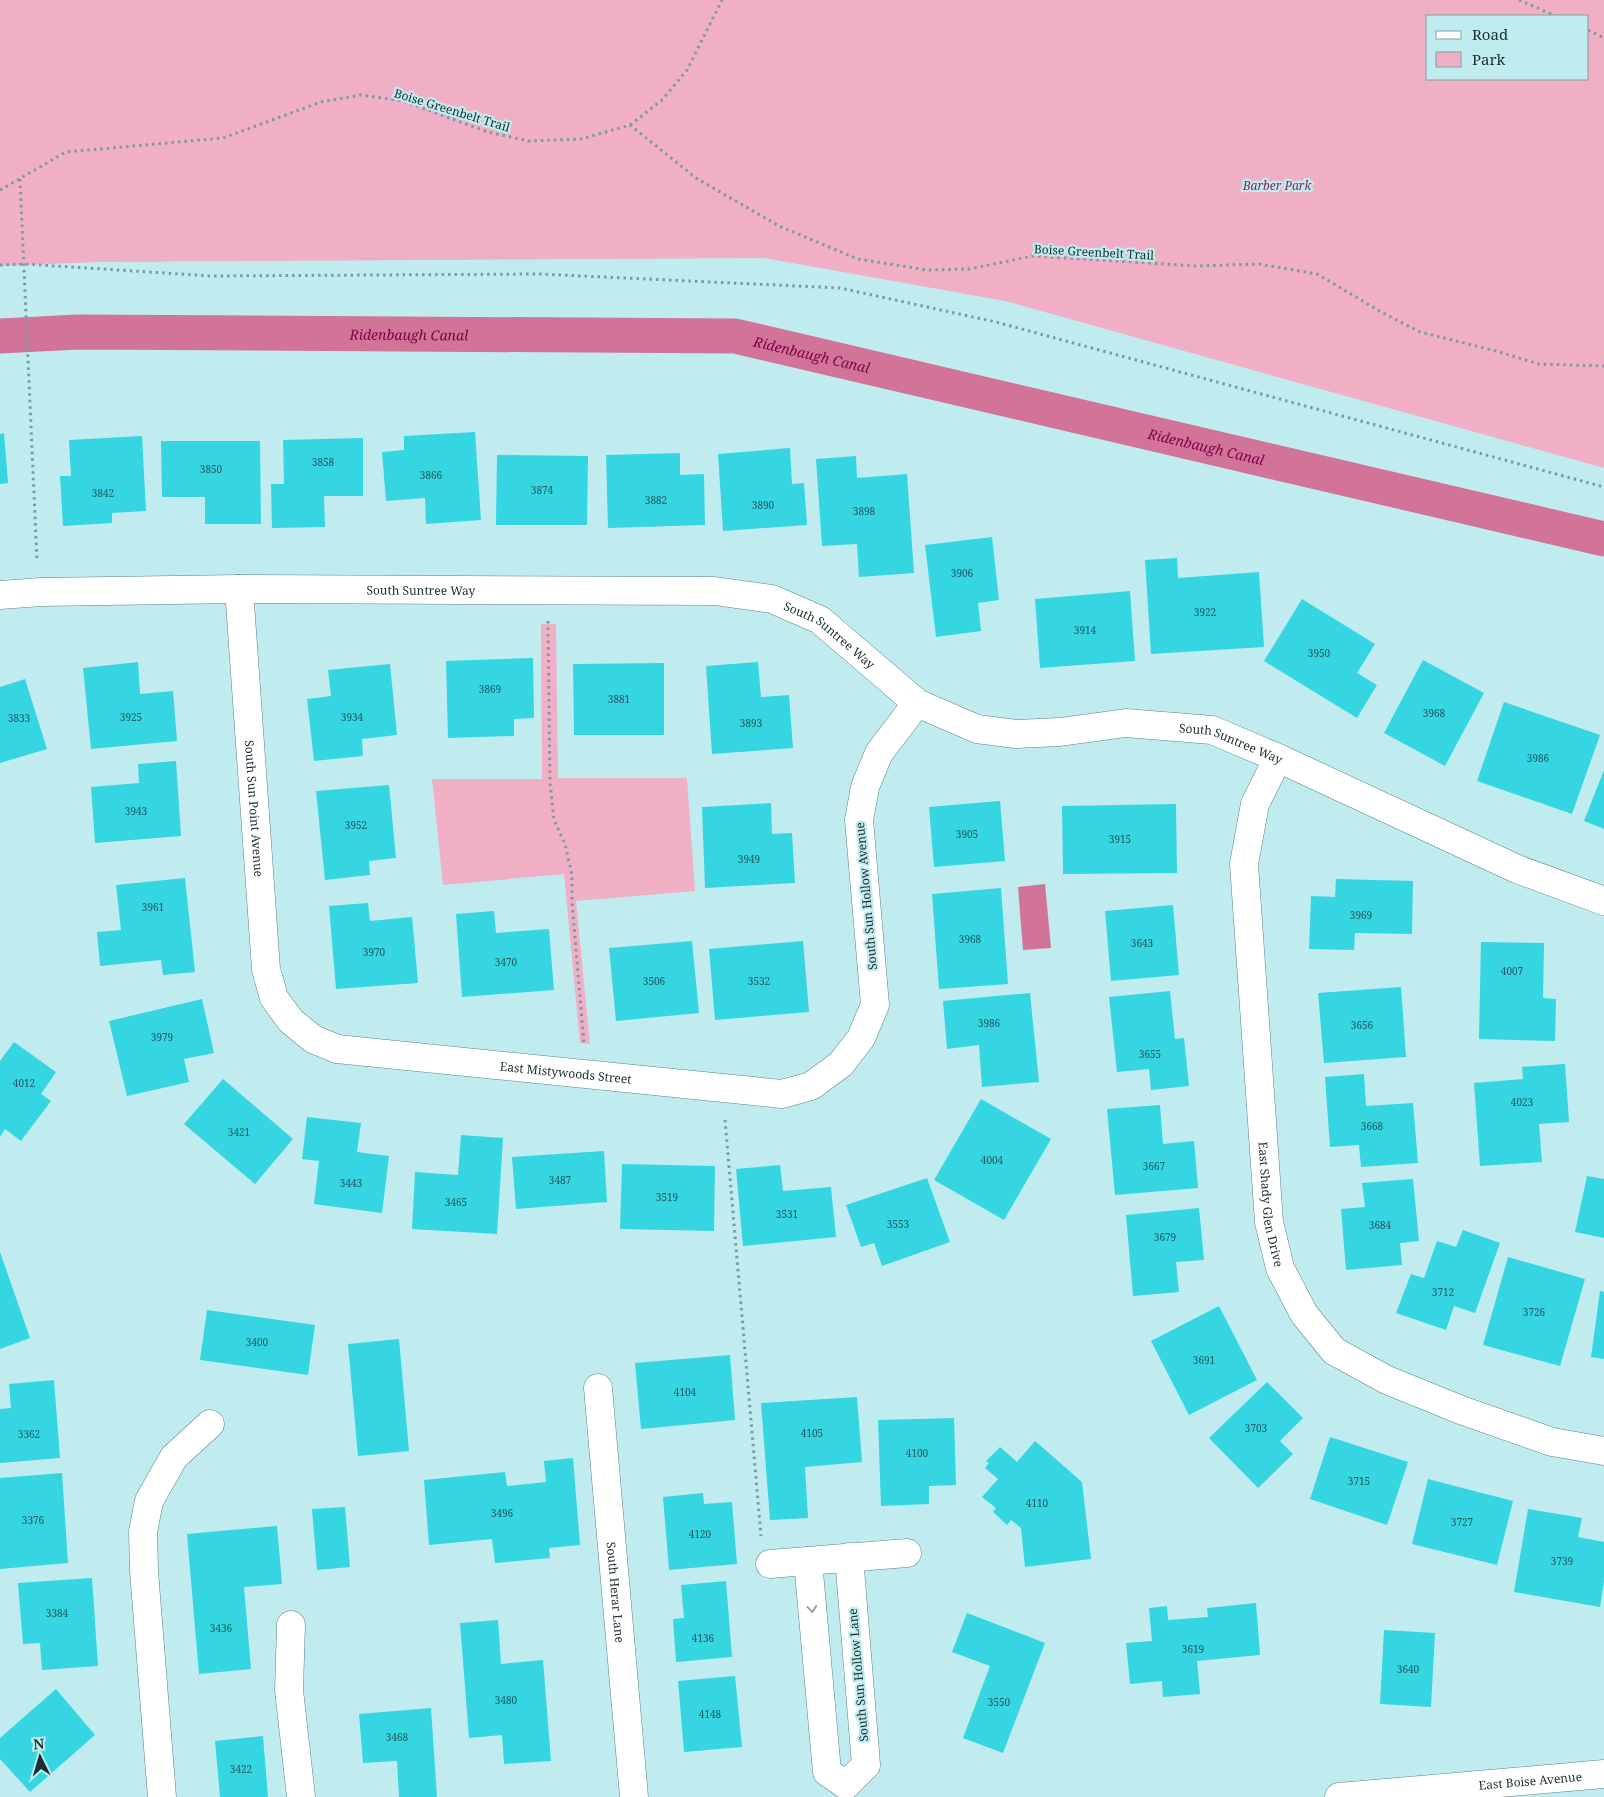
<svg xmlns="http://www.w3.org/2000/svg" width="1604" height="1797" font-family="'Noto Serif',serif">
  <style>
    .green { fill: #f1afc6; fill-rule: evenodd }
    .water { fill: #d27398 }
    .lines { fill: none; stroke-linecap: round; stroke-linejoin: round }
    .canal { stroke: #d27398; stroke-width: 35 }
    .building { fill: #35d5e1 }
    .minor-casing { stroke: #5a8387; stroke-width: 29 }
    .path { stroke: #7a9b9e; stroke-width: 3; stroke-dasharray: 2.5 4; stroke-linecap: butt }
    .minor { stroke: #fff; stroke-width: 28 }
    .oneway { stroke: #99a1a1 }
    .labels { text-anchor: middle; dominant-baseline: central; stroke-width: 4.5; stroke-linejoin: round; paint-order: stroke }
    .number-label { font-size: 10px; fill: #22585c }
    .street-label { font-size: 12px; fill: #1c2e2f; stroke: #c0ecf0 }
    .park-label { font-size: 12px; font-style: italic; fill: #932057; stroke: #c0ecf0 }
    .water-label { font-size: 14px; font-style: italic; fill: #7c0044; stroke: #c0ecf0 }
  </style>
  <rect width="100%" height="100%" fill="#c0ecf0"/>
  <path class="green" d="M 0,0 L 1604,0 L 1604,468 L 1005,301 L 764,258 L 98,262 L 0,266 ZM 1428,16 L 1588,16 L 1588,79 L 1428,79 Z
    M 541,624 L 556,624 L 558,778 L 687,778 L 695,891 L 576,901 L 590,1044 L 580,1043 L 564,874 L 443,885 L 432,779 L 542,779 Z"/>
  <path class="water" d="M 1045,884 L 1051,948 L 1023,950 L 1018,887 Z"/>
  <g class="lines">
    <path class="canal" id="s1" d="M 0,336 L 78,332 L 735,336 L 1604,539"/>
  </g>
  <path class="building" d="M 475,432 L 481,520 L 426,524 L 425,498 L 386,501 L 382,452 L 404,450 L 404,436 Z
    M 4,433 L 8,483 L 0,484 L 0,434 Z
    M 142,436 L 146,511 L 112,513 L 112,523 L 63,526 L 60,476 L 71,476 L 69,440 Z
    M 363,438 L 363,496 L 324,496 L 325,527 L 272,528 L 271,484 L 284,484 L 283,440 Z
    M 161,441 L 260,441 L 261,524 L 205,524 L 205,497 L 162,497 Z
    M 790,448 L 792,484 L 804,483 L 807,525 L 723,531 L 718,454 Z
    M 680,453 L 680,475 L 704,474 L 705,525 L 608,528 L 606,455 Z
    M 497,455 L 588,456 L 587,525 L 496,525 Z
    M 856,456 L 857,478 L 907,474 L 914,573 L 859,577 L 857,544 L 822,546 L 816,459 Z
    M 992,537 L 999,600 L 978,603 L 981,631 L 936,637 L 925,545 Z
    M 1177,558 L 1178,578 L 1259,572 L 1264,647 L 1151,654 L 1145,560 Z
    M 1130,591 L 1135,661 L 1040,668 L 1035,599 Z
    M 1302,599 L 1375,644 L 1357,673 L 1377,685 L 1357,718 L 1264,661 Z
    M 533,658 L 534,718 L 514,719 L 514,736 L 448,738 L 446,661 Z
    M 1423,660 L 1484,693 L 1445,766 L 1384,733 Z
    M 138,662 L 140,694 L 173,691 L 177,741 L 91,749 L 83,668 Z
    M 758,662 L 761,697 L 789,695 L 793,748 L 712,754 L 706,666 Z
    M 664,663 L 664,735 L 574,735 L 573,664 Z
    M 390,664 L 397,735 L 362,739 L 363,756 L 314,761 L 307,699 L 331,696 L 328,670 Z
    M 25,679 L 47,749 L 0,763 L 0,687 Z
    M 1504,702 L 1600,735 L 1572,814 L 1477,781 Z
    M 176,761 L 181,836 L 95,843 L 91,787 L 139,783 L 138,764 Z
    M 1604,770 L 1604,829 L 1584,821 Z
    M 389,785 L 396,858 L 369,861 L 370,875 L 325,880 L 316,791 Z
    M 1000,801 L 1005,861 L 934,867 L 929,807 Z
    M 771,803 L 772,834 L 792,833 L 795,883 L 705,888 L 702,807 Z
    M 1176,804 L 1177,873 L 1063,874 L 1062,806 Z
    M 185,878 L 195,972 L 163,975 L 161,960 L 100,966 L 97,932 L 121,930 L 116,885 Z
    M 1336,879 L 1413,881 L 1412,934 L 1355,933 L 1354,950 L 1309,949 L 1311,896 L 1335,897 Z
    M 1001,888 L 1008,984 L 939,989 L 932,894 Z
    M 368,903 L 370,921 L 412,917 L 418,983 L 336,989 L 329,906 Z
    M 1173,905 L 1179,975 L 1111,981 L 1105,911 Z
    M 494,911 L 496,933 L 549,929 L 554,990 L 462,997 L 456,914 Z
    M 692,941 L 699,1013 L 616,1021 L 609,948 Z
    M 803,941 L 809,1012 L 715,1020 L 709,949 Z
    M 1481,942 L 1544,943 L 1543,998 L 1556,999 L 1555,1041 L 1479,1039 Z
    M 1401,987 L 1406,1057 L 1324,1063 L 1318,993 Z
    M 1170,991 L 1175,1039 L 1184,1038 L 1189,1086 L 1151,1090 L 1149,1069 L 1117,1072 L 1109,997 Z
    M 1030,993 L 1039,1082 L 982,1087 L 979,1045 L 947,1049 L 943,1001 Z
    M 202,999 L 214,1053 L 184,1059 L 189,1082 L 127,1096 L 109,1021 Z
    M 14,1042 L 56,1072 L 41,1094 L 51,1101 L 21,1141 L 5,1129 L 0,1137 L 0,1061 Z
    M 1565,1064 L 1569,1122 L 1539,1124 L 1542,1162 L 1480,1166 L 1474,1083 L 1523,1079 L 1522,1067 Z
    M 1364,1074 L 1366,1106 L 1413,1103 L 1418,1163 L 1361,1167 L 1359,1145 L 1330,1147 L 1325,1077 Z
    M 223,1079 L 293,1139 L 255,1184 L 184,1124 Z
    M 981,1099 L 1051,1139 L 1004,1220 L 934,1180 Z
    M 1160,1105 L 1163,1144 L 1194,1141 L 1198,1188 L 1115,1195 L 1107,1109 Z
    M 307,1117 L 361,1123 L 357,1152 L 389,1156 L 382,1213 L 314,1204 L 319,1161 L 302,1159 Z
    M 461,1135 L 503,1138 L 497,1234 L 412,1229 L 415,1172 L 458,1175 Z
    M 604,1151 L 607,1202 L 516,1209 L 512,1157 Z
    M 622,1164 L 715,1166 L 714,1231 L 620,1229 Z
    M 780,1165 L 783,1191 L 831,1187 L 836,1237 L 743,1246 L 736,1169 Z
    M 1587,1176 L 1604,1179 L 1604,1238 L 1575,1232 Z
    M 927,1178 L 950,1242 L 882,1266 L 874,1243 L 861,1247 L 846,1205 Z
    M 1413,1179 L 1419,1241 L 1400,1243 L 1402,1265 L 1346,1270 L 1341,1209 L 1365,1207 L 1362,1183 Z
    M 1199,1208 L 1204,1260 L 1176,1262 L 1179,1292 L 1133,1296 L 1126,1215 Z
    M 1463,1230 L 1500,1243 L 1475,1313 L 1454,1306 L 1446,1330 L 1396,1313 L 1411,1274 L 1424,1278 L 1437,1241 L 1456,1247 Z
    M 0,1252 L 30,1338 L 0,1349 Z
    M 1508,1257 L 1585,1279 L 1560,1366 L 1483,1345 Z
    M 1600,1291 L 1604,1292 L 1604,1359 L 1591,1357 Z
    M 1219,1306 L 1257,1380 L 1189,1415 L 1151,1341 Z
    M 207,1310 L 315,1325 L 308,1375 L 200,1360 Z
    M 399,1339 L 409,1451 L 358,1456 L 348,1344 Z
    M 730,1355 L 735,1420 L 641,1429 L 635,1363 Z
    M 54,1380 L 60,1458 L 0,1463 L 0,1409 L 11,1408 L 9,1384 Z
    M 1267,1382 L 1303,1418 L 1280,1441 L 1293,1454 L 1258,1488 L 1209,1438 Z
    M 857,1397 L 862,1462 L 805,1467 L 808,1518 L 770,1520 L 761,1403 Z
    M 954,1418 L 956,1485 L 929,1486 L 929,1504 L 881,1506 L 878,1420 Z
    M 1330,1437 L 1408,1462 L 1387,1525 L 1310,1499 Z
    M 1035,1441 L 1082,1482 L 1091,1559 L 1025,1567 L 1021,1528 L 1011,1520 L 1007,1525 L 993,1512 L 996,1508 L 982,1497 L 998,1479 L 985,1468 L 989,1463 L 986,1461 L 1000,1447 L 1017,1462 Z
    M 573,1458 L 580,1545 L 549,1548 L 550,1558 L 495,1563 L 492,1539 L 429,1545 L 424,1480 L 505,1472 L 507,1486 L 546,1482 L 544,1461 Z
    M 62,1473 L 68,1563 L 0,1569 L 0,1478 Z
    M 1428,1479 L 1513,1501 L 1497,1565 L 1412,1544 Z
    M 703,1493 L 704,1504 L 732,1502 L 737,1564 L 669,1570 L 663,1497 Z
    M 345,1507 L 350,1567 L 317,1570 L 312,1509 Z
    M 1528,1509 L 1582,1518 L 1578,1537 L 1604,1542 L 1604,1581 L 1600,1607 L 1514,1592 Z
    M 277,1526 L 282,1584 L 244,1587 L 251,1669 L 199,1674 L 187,1534 Z
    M 92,1578 L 98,1666 L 42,1670 L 40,1643 L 23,1644 L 18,1583 Z
    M 726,1581 L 732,1657 L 676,1662 L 673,1619 L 684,1618 L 681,1585 Z
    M 1256,1603 L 1260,1655 L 1197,1661 L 1200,1694 L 1163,1697 L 1162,1681 L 1130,1684 L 1126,1643 L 1152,1641 L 1149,1608 L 1167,1606 L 1168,1620 L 1208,1617 L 1207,1608 Z
    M 967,1613 L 1045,1643 L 1003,1753 L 963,1738 L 990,1666 L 952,1652 Z
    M 498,1620 L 501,1664 L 543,1660 L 551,1761 L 504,1764 L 502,1735 L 469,1738 L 460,1623 Z
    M 1384,1630 L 1435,1633 L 1431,1707 L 1380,1704 Z
    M 735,1676 L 742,1747 L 684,1752 L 678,1681 Z
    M 56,1689 L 95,1735 L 30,1792 L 0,1759 L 0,1738 Z
    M 431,1708 L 437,1797 L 399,1797 L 397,1761 L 363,1763 L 359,1714 Z
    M 263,1736 L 268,1797 L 220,1797 L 215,1741 Z"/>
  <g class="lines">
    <defs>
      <g id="minor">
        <path id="s2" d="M 239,589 L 266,969 L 274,998 L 291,1021 L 313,1039 L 337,1049 L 782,1094 L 811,1086 L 841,1064 L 861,1038 L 875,1005 L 859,820 L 865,787 L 879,753 L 917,703"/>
        <path id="s3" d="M 0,595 L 41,592 L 239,589 L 714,591 L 772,599 L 820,620 L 917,703 L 977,729 L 1016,734 L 1060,732 L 1126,723 L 1212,730 L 1278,758 L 1517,869 L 1604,901"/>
        <path id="s4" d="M 1278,758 L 1255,804 L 1244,864 L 1269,1222 L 1280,1268 L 1304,1314 L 1334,1351 L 1387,1380 L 1461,1410 L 1552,1442 L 1604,1451"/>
        <path id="s5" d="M 598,1388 L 634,1797"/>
        <path d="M 808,1561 L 827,1772 L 846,1785 L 866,1765 L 849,1557"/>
        <path d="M 770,1564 L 907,1553"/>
        <path d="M 291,1625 L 289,1690 L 301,1797"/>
        <path d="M 162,1797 L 144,1571 L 143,1532 L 149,1501 L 174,1457 L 210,1424"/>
        <path id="s6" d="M 1339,1797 L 1604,1774"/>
      </g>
    </defs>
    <use href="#minor" class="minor-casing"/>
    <path class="path" d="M 1519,0 L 1556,16
      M 1588,30 L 1604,38
      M 630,125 L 662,100 L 687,70 L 722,0
      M 20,179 L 37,561
      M 0,190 L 66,152 L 223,138 L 321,102 L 361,95 L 403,101 L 488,132 L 528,141 L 581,139 L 630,125 L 696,178 L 779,226 L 858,259 L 927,270 L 969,269 L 1033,256 L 1197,266 L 1259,264 L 1317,274 L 1383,313 L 1420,332 L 1496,351 L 1539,364 L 1604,366
      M 0,265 L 24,264 L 211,276 L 540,274 L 840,288 L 996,322 L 1604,487
      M 548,621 L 550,783 L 554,820 L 565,844 L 572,875 L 572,902 L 584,1044
      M 725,1120 L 761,1536"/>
    <use href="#minor" class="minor"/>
  </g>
  <defs><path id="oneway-chevron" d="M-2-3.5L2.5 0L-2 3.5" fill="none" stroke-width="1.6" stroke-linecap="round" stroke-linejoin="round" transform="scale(1.25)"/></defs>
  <use class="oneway" href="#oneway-chevron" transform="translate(812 1609) rotate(85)"/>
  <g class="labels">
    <g class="number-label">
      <text x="323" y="462">3858</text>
      <text x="211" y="469">3850</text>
      <text x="431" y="475">3866</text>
      <text x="542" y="490">3874</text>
      <text x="103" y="493">3842</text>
      <text x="656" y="500">3882</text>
      <text x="763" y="505">3890</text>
      <text x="864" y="511">3898</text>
      <text x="962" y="573">3906</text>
      <text x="1205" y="612">3922</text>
      <text x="1085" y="630">3914</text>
      <text x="1319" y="653">3950</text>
      <text x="490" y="689">3869</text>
      <text x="619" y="699">3881</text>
      <text x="1434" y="713">3968</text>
      <text x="131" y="717">3925</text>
      <text x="352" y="717">3934</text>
      <text x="19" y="718">3833</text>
      <text x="751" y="723">3893</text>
      <text x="1538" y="758">3986</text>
      <text x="136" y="811">3943</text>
      <text x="356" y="825">3952</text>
      <text x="967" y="834">3905</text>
      <text x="1120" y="839">3915</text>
      <text x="749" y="859">3949</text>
      <text x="153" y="907">3961</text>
      <text x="1361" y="915">3969</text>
      <text x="970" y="939">3968</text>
      <text x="1142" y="943">3643</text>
      <text x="374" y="952">3970</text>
      <text x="506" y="962">3470</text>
      <text x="1512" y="971">4007</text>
      <text x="654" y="981">3506</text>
      <text x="759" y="981">3532</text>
      <text x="989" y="1023">3986</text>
      <text x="1362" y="1025">3656</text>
      <text x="162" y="1037">3979</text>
      <text x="1150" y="1054">3655</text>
      <text x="24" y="1083">4012</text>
      <text x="1522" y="1102">4023</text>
      <text x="1372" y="1126">3668</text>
      <text x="239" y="1132">3421</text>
      <text x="992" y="1160">4004</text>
      <text x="1154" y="1166">3667</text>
      <text x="560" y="1180">3487</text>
      <text x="351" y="1183">3443</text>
      <text x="667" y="1197">3519</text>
      <text x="456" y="1202">3465</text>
      <text x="787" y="1214">3531</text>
      <text x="898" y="1224">3553</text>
      <text x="1380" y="1225">3684</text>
      <text x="1165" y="1237">3679</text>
      <text x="1443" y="1292">3712</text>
      <text x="1534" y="1312">3726</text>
      <text x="257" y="1342">3400</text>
      <text x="1204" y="1360">3691</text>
      <text x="685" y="1392">4104</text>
      <text x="1256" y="1428">3703</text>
      <text x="812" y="1433">4105</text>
      <text x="29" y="1434">3362</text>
      <text x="917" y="1453">4100</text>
      <text x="1359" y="1481">3715</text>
      <text x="1037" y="1503">4110</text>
      <text x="502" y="1513">3496</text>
      <text x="33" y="1520">3376</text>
      <text x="1462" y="1522">3727</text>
      <text x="700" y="1534">4120</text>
      <text x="1562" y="1561">3739</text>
      <text x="57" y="1613">3384</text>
      <text x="221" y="1628">3436</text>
      <text x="703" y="1638">4136</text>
      <text x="1193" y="1649">3619</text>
      <text x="1408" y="1669">3640</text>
      <text x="506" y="1700">3480</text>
      <text x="999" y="1702">3550</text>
      <text x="710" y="1714">4148</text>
      <text x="397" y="1737">3468</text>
      <text x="241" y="1769">3422</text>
    </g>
    <g class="street-label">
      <text transform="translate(452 110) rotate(17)">Boise Greenbelt Trail</text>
      <text transform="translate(1094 252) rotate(3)">Boise Greenbelt Trail</text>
      <text stroke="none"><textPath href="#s3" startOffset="421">South Suntree Way</textPath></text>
      <text stroke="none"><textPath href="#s3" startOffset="841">South Suntree Way</textPath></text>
      <text stroke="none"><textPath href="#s3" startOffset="1276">South Suntree Way</textPath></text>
      <text stroke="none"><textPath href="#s2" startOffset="220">South Sun Point Avenue</textPath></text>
      <text transform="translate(866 896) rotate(-95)">South Sun Hollow Avenue</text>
      <text stroke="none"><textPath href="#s2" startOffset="724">East Mistywoods Street</textPath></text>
      <text stroke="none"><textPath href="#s4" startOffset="454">East Shady Glen Drive</textPath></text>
      <text stroke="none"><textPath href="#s5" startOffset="205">South Herar Lane</textPath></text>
      <text transform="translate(858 1675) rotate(-95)">South Sun Hollow Lane</text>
      <text stroke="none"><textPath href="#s6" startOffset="192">East Boise Avenue</textPath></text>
    </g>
    <g class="park-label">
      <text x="1277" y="185">Barber Park</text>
    </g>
    <g class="water-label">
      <text stroke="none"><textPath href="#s1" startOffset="409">Ridenbaugh Canal</textPath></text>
      <text stroke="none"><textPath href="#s1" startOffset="814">Ridenbaugh Canal</textPath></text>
      <text stroke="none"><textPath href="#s1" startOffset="1219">Ridenbaugh Canal</textPath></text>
    </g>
  </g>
  <rect x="1426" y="15" width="162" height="65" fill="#c0ecf0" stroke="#7ea0a3"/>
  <rect x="1436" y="31" width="25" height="8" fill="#ffffff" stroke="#7ea0a3"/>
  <text x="1472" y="40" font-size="15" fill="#1c2e2f">Road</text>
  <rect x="1436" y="52" width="25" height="15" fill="#f1afc6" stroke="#7ea0a3"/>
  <text x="1472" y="65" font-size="15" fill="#1c2e2f">Park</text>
  <g transform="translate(40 1757) rotate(355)" stroke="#c0ecf0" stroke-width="4" paint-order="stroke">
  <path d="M0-4L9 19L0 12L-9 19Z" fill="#1c2e2f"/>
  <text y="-8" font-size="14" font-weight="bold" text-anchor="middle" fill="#1c2e2f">N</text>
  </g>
</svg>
